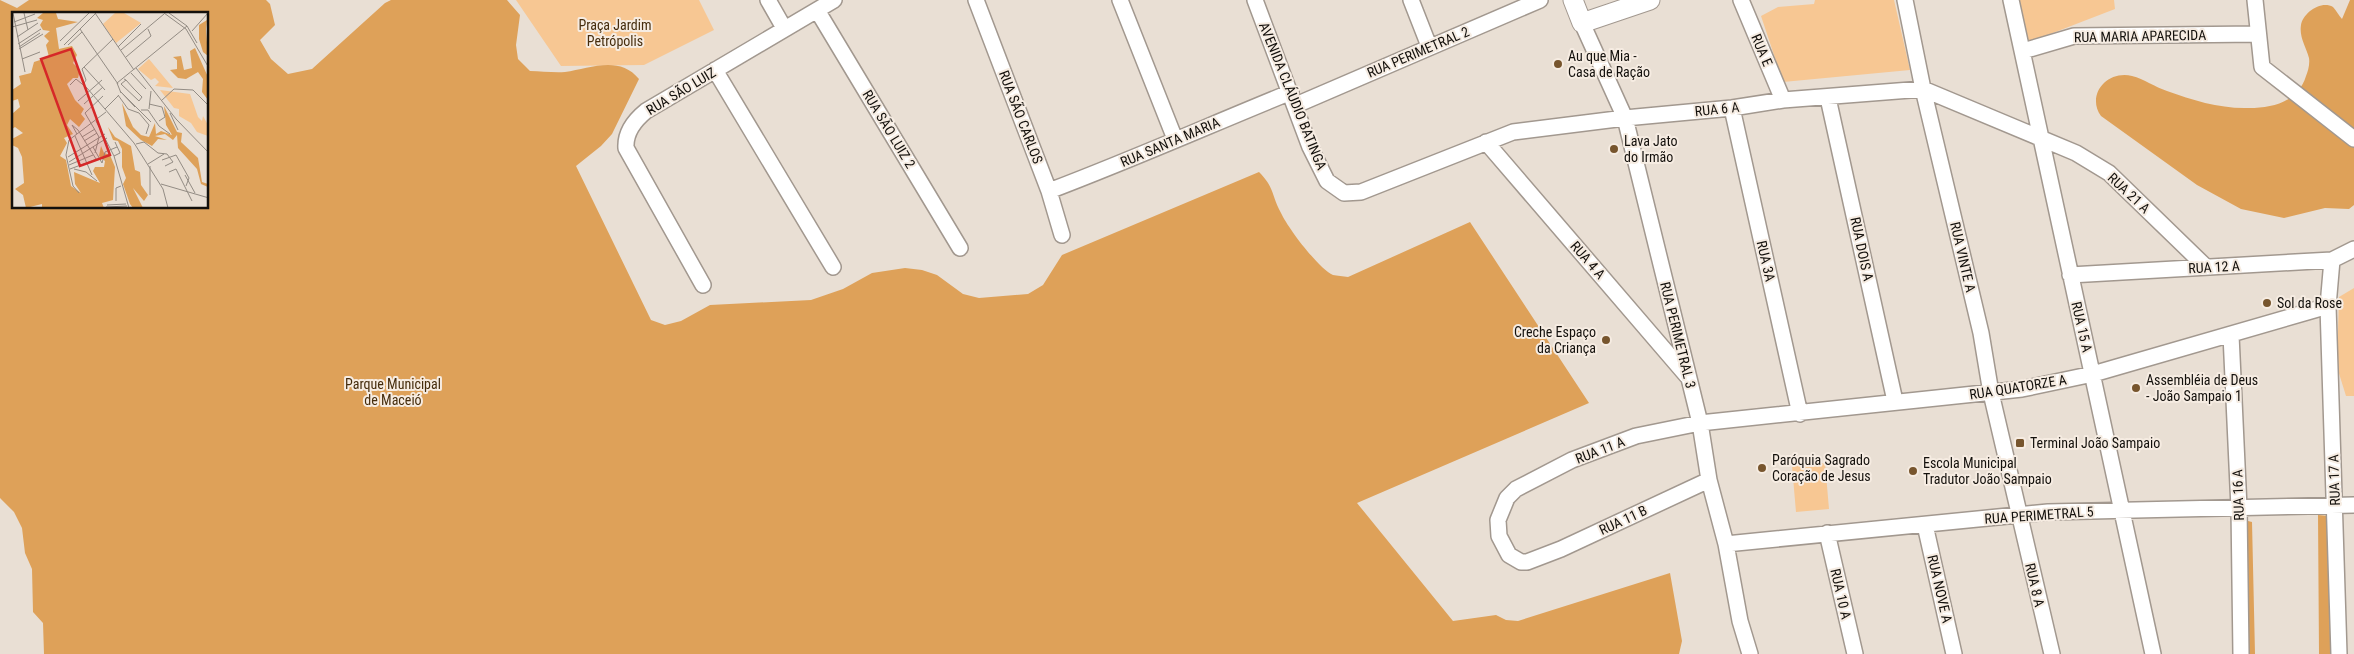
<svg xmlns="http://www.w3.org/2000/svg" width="2354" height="654" font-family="'Roboto Condensed',sans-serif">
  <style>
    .green { fill: #f7c793 }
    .forest { fill: #dea159; fill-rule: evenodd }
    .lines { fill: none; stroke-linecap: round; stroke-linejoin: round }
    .minor-casing { stroke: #a2988f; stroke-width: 18 }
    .tertiary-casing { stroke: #a2988f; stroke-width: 21 }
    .minor { stroke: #fff; stroke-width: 15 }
    .tertiary { stroke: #fff; stroke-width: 19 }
    .poi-dot { fill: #77552d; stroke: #f6ece2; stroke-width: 2 }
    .labels { text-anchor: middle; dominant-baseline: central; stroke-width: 4; stroke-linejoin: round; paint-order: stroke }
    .park-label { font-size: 14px; fill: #462d0d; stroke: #f6ece2 }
    .street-label { font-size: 14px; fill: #13100c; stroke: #f6ece2 }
    .poi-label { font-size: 14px; fill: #13100c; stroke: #f6ece2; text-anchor: start }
    .inset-road { fill: none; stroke: #938c84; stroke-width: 1 }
    .view { fill: #d62828; fill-opacity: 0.15; stroke: #d62828; stroke-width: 2.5 }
    .inset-edge { fill: none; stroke: #13100c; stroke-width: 2.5 }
  </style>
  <rect width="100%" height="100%" fill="#e9dfd4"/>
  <path class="green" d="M 516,0 L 699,0 L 714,30 L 644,65 L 561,66 Z
    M 1815,0 L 1894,0 L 1910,70 L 1783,82 L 1761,16 L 1778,7 L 1814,4 Z
    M 2015,0 L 2114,0 L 2115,9 L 2024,44 Z
    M 2354,288 L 2354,396 L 2346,396 L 2337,367 L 2339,297 Z
    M 1825,463 L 1829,509 L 1796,512 L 1792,466 Z"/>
  <path class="forest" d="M 0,0 L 17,8 L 29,0 L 266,0 L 270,4 L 275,25 L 260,40 L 271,59 L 288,74 L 312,69 L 385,3 L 391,0 L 507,0 L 520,15 L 516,45 L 518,59 L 530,71 C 541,71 554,73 565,72 C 590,68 620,55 639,79 L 612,134 L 601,146 L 576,166 L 651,320 L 665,325 L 681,321 L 710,305 L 811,300 L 843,289 L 872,273 L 905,268 L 922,270 L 937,275 L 963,294 L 979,298 L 1028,294 L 1043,285 L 1062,255 L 1259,172 C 1275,188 1271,195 1281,213 C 1288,228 1318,268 1333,275 C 1337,276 1343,276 1348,277 L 1470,222 L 1589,403 L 1357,503 L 1453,621 L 1496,615 L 1506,620 L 1518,621 L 1670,573 L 1682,641 L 1679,654 L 44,654 L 43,623 L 33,612 L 32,569 L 25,553 L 22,528 L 14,512 L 0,498 ZM 14,14 L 208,14 L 208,208 L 14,208 Z
    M 2350,0 L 2354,0 L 2354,205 L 2349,209 L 2325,208 L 2284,218 L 2241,209 L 2197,185 L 2101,116 C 2086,95 2107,70 2132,76 C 2144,79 2155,87 2167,91 C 2192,100 2218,108 2244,108 C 2270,109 2298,103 2306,76 C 2308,71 2310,64 2309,58 C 2306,47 2299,37 2301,25 C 2303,13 2321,0 2333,7 C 2336,10 2339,16 2342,19 Z
    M 2318,515 L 2329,516 L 2331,654 L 2319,654 Z
    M 2244,520 L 2252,522 L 2255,654 L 2246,654 Z"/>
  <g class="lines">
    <defs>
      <path id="minor" d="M 768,0 L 784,28
        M 976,0 L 1049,191 L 1062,235
        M 1120,0 L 1175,139
        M 1255,0 L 1310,147 L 1327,181 L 1344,193 L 1361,192 L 1513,132 L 1625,118 L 1732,108 L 1783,100 L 1923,89 L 2076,153 L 2109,173 L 2206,267
        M 1411,0 L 1429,46
        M 1741,0 L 1783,100
        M 1905,0 L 1923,89 L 1981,333 L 1991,393 L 2052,654
        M 2011,0 L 2153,654
        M 2255,0 L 2262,67 L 2354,139
        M 817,10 L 960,248
        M 1582,23 L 1625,118 L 1700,423 L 1709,480 L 1726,544 L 1740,621 L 1750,654
        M 2023,51 L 2074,36 L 2258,34
        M 715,70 L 833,267
        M 1828,98 L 1895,401
        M 1296,105 L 1540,0
        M 1732,108 L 1800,414
        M 1486,142 L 1687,376
        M 1049,191 C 1131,160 1210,125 1291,92
        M 2332,260 L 2328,306 L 2339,654
        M 2070,275 L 2332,260 L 2354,249
        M 703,285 L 626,148 C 625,133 635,120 646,111 L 834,0
        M 2231,335 L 2239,508 L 2241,654
        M 1709,480 L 1561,549 L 1527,562 L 1521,562 L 1509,555 L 1499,536 L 1498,520 L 1507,498 L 1516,489 L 1572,460 L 1636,436 L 1700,423 L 2022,389 L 2093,374 L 2328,306
        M 1925,525 L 1954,654
        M 1827,533 L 1855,654
        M 1726,544 L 2048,512 L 2354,505"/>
      <path id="tertiary" d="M 1573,0 L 1582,23 L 1650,0"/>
    </defs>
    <use href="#minor" class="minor-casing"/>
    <use href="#tertiary" class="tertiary-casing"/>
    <use href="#minor" class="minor"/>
    <use href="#tertiary" class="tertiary"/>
  </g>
  <g class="poi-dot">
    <circle cx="1558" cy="64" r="5"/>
    <circle cx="1614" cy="149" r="5"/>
    <circle cx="2267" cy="303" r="5"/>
    <circle cx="1606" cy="340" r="5"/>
    <circle cx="2136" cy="388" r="5"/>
    <rect x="2015" y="438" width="10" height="10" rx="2.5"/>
    <circle cx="1762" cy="468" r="5"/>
    <circle cx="1913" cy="471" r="5"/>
  </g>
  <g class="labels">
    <g class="park-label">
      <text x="615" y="25">Praça Jardim<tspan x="615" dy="16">Petrópolis</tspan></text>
      <text x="393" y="384">Parque Municipal<tspan x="393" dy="16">de Maceió</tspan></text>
    </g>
    <g class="street-label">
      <text transform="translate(2140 36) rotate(-1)">RUA MARIA APARECIDA</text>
      <text transform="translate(1762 50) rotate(67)">RUA E</text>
      <text transform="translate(1418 52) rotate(-23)">RUA PERIMETRAL 2</text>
      <text transform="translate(681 91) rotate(-31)">RUA SÃO LUIZ</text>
      <text transform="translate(1293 96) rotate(68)">AVENIDA CLÁUDIO BATINGA</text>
      <text transform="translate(1717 109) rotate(-6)">RUA 6 A</text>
      <text transform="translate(1021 117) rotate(69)">RUA SÃO CARLOS</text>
      <text transform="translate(889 129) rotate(59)">RUA SÃO LUIZ 2</text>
      <text transform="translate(1170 142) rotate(-23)">RUA SANTA MARIA</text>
      <text transform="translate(2129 193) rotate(43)">RUA 21 A</text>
      <text transform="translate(1862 249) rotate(78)">RUA DOIS A</text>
      <text transform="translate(1963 257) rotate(77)">RUA VINTE A</text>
      <text transform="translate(1588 260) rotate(49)">RUA 4 A</text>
      <text transform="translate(1766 261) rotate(77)">RUA 3A</text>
      <text transform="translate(2214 267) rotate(-3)">RUA 12 A</text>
      <text transform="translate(2082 327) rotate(77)">RUA 15 A</text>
      <text transform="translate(1678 335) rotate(76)">RUA PERIMETRAL 3</text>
      <text transform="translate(2018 387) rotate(-9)">RUA QUATORZE A</text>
      <text transform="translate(1600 450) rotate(-21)">RUA 11 A</text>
      <text transform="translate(2334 480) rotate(-92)">RUA 17 A</text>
      <text transform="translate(2238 495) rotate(-92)">RUA 16 A</text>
      <text transform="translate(2039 515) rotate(-4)">RUA PERIMETRAL 5</text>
      <text transform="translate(1623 520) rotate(-25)">RUA 11 B</text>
      <text transform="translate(2035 585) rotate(77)">RUA 8 A</text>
      <text transform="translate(1940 589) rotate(77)">RUA NOVE A</text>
      <text transform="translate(1841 594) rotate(77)">RUA 10 A</text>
    </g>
    <g class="poi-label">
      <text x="1568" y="56">Au que Mia -<tspan x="1568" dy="16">Casa de Ração</tspan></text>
      <text x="1624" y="141">Lava Jato<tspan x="1624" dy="16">do Irmão</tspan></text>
      <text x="2277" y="303">Sol da Rose</text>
      <text x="1596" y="332" text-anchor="end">Creche Espaço<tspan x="1596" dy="16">da Criança</tspan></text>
      <text x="2146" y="380">Assembléia de Deus<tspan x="2146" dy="16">- João Sampaio 1</tspan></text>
      <text x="2030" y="443">Terminal João Sampaio</text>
      <text x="1772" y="460">Paróquia Sagrado<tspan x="1772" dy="16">Coração de Jesus</tspan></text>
      <text x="1923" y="463">Escola Municipal<tspan x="1923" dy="16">Tradutor João Sampaio</tspan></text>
    </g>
  </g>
  <g transform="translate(12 12)">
    <rect width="196" height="196" fill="#e9dfd4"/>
    <path d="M 103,1 L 112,1 L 129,11 L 104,31 L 91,12 ZM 137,47 L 161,76 L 143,74 L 147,70 L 143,66 L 139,68 L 126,57 ZM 148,78 L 178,82 L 186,105 L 190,109 L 191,104 L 196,113 L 196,124 L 185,120 L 179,111 L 167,104 L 167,97 L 162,96 Z" fill="#f7c793"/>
    <path d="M 31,1 L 44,1 L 46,7 L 66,10 L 44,16 L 47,37 L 60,34 L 65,43 L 61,51 L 68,58 L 66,66 L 61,66 L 55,72 L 63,88 L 72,97 L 69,102 L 73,107 L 67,115 L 58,107 L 55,113 L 61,122 L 52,126 L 55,131 L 48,144 L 54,148 L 59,174 L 69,181 L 63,172 L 62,160 L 88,171 L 81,159 L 83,155 L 92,155 L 93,149 L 87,144 L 89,134 L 92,141 L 98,143 L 103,155 L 101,188 L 90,191 L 92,196 L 30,196 L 30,192 L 14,196 L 11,183 L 3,177 L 12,171 L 10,145 L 6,136 L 0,133 L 0,127 L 11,121 L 3,115 L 0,117 L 0,102 L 8,95 L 6,87 L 0,89 L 0,78 L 9,72 L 7,64 L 19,61 L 22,50 L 37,45 L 34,33 L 37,29 L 32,24 L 38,19 L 31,18 L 28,13 L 31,8 L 25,6 ZM 195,8 L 194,17 L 196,44 L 191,40 L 187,27 L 187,13 ZM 183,36 L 196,65 L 196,88 L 190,80 L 191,67 L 186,60 L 174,67 L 166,66 L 158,58 L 165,57 L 165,48 L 161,45 L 169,44 L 172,58 L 180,56 L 178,39 ZM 110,91 L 121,115 L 129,123 L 137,125 L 143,111 L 144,122 L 149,119 L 160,123 L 154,113 L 152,94 L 165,120 L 170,121 L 169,130 L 186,146 L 190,170 L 196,172 L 196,175 L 189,172 L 185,157 L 166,136 L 165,123 L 161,128 L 153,122 L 143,124 L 155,128 L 146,127 L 140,134 L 129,128 L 114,114 ZM 96,115 L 103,125 L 119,134 L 123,158 L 128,160 L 129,173 L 136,183 L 132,189 L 121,176 L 131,196 L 121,196 L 118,192 L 111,172 L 114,166 L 110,155 L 110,137 L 106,129 L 101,128 Z" fill="#dea159"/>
    <path class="inset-road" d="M 1,1 L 13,60M 12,1 L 16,18M 83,1 L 122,58M 152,1 L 174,17 L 197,56M 157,1 L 175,14M 2,10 L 23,2M 0,15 L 25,8M 68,17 L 106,72M 180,19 L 196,1M 5,25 L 26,11M 48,29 L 77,1M 6,32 L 29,17M 52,33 L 84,1M 56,33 L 70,20M 7,35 L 28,21M 106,35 L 129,12M 7,37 L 31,22M 109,38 L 152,2M 114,45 L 139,24 L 136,17M 10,47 L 28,40M 72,55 L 93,78M 124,56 L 164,107 L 197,141M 119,61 L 134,77M 112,67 L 114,68 L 122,77 L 130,85 L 127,89 L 109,72 L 114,68M 58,73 L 64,67 L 75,76 L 122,131 L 151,177 L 156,196M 71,73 L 74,68 L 70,57 L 101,27M 108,79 L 123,95M 109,80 L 139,110M 109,81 L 105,71 L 175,14 L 185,31M 106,83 L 116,97 L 127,101 L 137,113 L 134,122M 66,89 L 90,68M 149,89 L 162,77 L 181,78 L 197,94M 72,92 L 91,75M 137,92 L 150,95 L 153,105 L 147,109M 93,97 L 107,83M 137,97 L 139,79M 129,98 L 136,98 L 147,114 L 158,122M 158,101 L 166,118M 84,109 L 102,144 L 117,196M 65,122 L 60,113 L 66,118 L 84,147M 63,124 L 80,163M 70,125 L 83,117M 72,129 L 85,121M 124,132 L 132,130 L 146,141 L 155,142 L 161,150 L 153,154M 81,135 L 90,151 L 93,140 L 105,135M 83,141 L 87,125 L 73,101 L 91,84M 102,144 L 108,141 L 103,130M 56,145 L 93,122M 150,148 L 164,143 L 177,166 L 174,174M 57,150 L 95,126M 136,152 L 152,142M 57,153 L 81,143M 58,157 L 85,147M 62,157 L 74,160 L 85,169M 157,160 L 164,157 L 180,189M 173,163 L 183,181M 149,172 L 197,186M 67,181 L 61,174 L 54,143 L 57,128 L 94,100M 138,183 L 138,154M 104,189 L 104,176 L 109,174M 95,193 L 114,192M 94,195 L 115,194"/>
    <path class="view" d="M 59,37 L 98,143 L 68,154 L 29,47 Z"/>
    <rect width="196" height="196" class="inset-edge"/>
  </g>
</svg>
